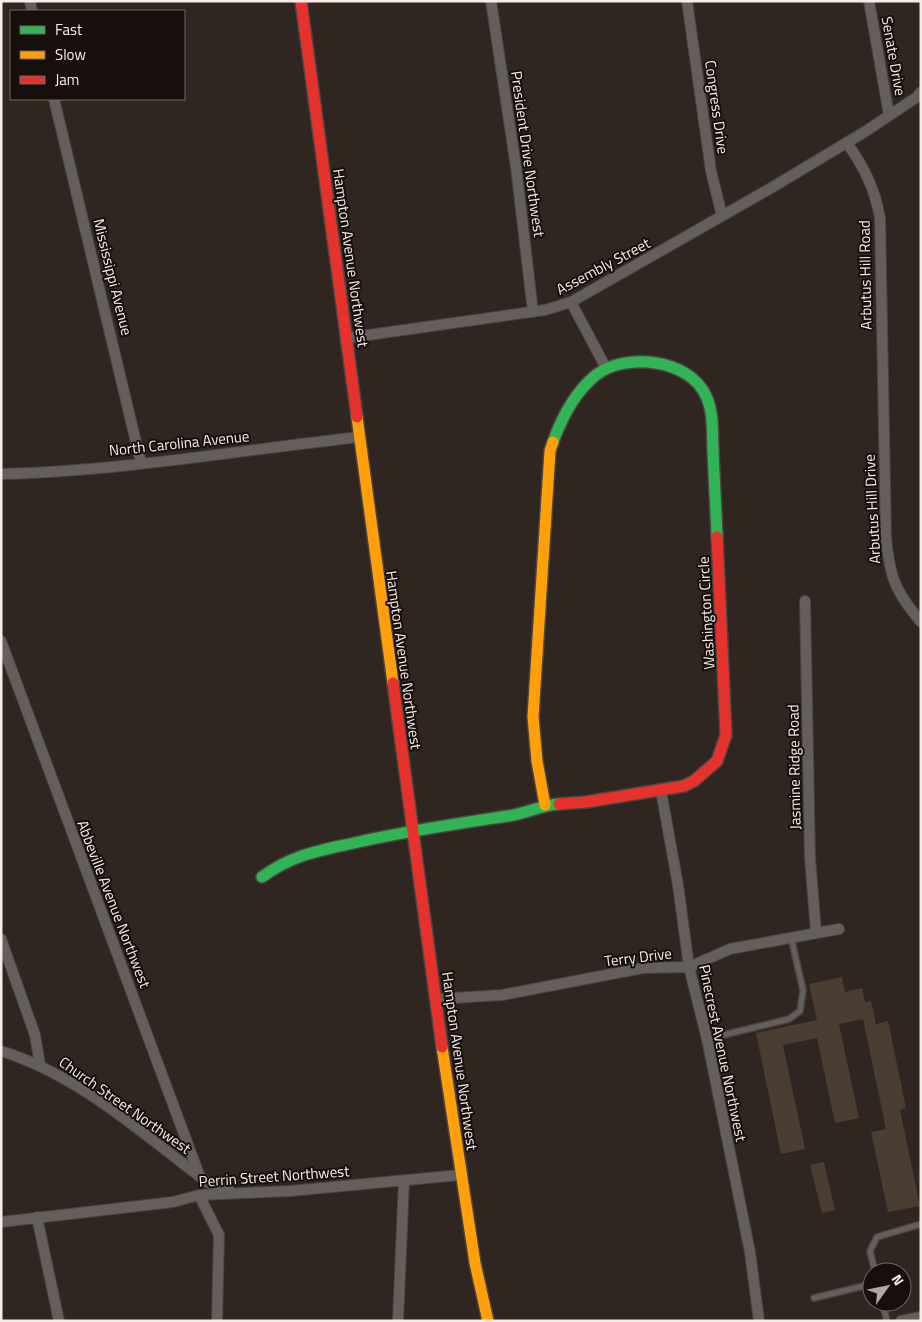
<svg xmlns="http://www.w3.org/2000/svg" width="922" height="1322" font-family="'Titillium Web',sans-serif">
  <style>
    .building { fill: #4a3e32 }
    .lines { fill: none; stroke-linecap: round; stroke-linejoin: round }
    .lane-casing { stroke: #4b4441; stroke-width: 8 }
    .street-casing { stroke: #4b4441; stroke-width: 12 }
    .fast-casing { stroke: #4b4441; stroke-width: 14 }
    .slow-casing { stroke: #4b4441; stroke-width: 14 }
    .jam-casing { stroke: #4b4441; stroke-width: 14 }
    .lane { stroke: #655f5c; stroke-width: 5 }
    .street { stroke: #655f5c; stroke-width: 10 }
    .fast { stroke: #30b455; stroke-width: 11 }
    .slow { stroke: #ff9f0a; stroke-width: 11 }
    .jam { stroke: #e5322d; stroke-width: 11 }
    .labels { text-anchor: middle; dominant-baseline: central; stroke-width: 4; stroke-linejoin: round; paint-order: stroke }
    .street-label { font-size: 15px; fill: #f7ece7; stroke: #160f0c }
  </style>
  <rect width="100%" height="100%" fill="#2f2622"/>
  <path class="building" d="M 842,977 L 845,992 L 862,988 L 865,1002 L 871,1001 L 876,1024 L 888,1021 L 906,1108 L 900,1110 L 920,1206 L 888,1212 L 871,1132 L 886,1129 L 863,1019 L 839,1024 L 859,1118 L 835,1123 L 817,1038 L 783,1045 L 805,1149 L 781,1154 L 756,1033 L 817,1020 L 809,984 Z
    M 824,1162 L 835,1210 L 822,1213 L 810,1165 Z"/>
  <g class="lines">
    <defs>
      <path id="lane" d="M 707,1039 L 789,1019 L 800,1011 L 803,990 L 791,937
        M 875,1272 L 870,1251 L 877,1237 L 921,1224
        M 814,1298 L 872,1284
        M 882,1302 L 887,1321"/>
      <path id="street" d="M 30,1 L 32,11
        M 491,1 L 516,167 L 533,312
        M 687,1 L 711,171 L 722,216
        M 869,1 L 889,115
        M 54,99 L 141,463
        M 847,143 C 864,167 875,189 880,218 L 886,538 C 890,578 895,591 921,622
        M 571,302 L 606,368
        M 347,338 L 545,310 L 571,302 L 771,188 L 866,131 L 917,97 L 921,92
        M 1,474 C 121,471 241,450 360,437
        M 805,601 L 810,858 L 816,932
        M 1,641 L 200,1177
        M 661,791 L 678,885 L 689,967 L 707,1039 L 750,1252 L 759,1321
        M 1,939 L 35,1035 L 40,1065
        M 437,999 L 502,995 L 643,968 L 689,967 L 730,949 L 839,929
        M 1,1051 C 79,1075 143,1134 207,1182 L 230,1191
        M 199,1195 L 219,1235 L 217,1321
        M 37,1217 L 59,1321
        M 1,1222 L 173,1202 L 199,1195 L 290,1191 L 460,1175
        M 398,1321 L 404,1180
        M 901,1321 L 921,1317"/>
      <path id="fast" d="M 553,442 C 562,417 575,392 596,375 C 625,352 690,359 706,396 C 714,413 712,432 713,449 C 714,478 716,508 717,537
        M 262,877 C 292,855 318,851 354,843 C 406,831 455,824 508,816 C 525,814 541,805 559,804"/>
      <path id="slow" d="M 357,417 L 393,683
        M 545,805 L 537,761 L 533,717 L 550,451 L 553,442
        M 442,1047 L 475,1263 L 488,1321"/>
      <path id="jam" d="M 301,1 L 357,417
        M 393,683 L 442,1047
        M 559,804 L 586,802 L 684,786 L 694,781 L 717,761 L 726,735 L 717,537"/>
    </defs>
    <use href="#lane" class="lane-casing"/>
    <use href="#street" class="street-casing"/>
    <use href="#fast" class="fast-casing"/>
    <use href="#slow" class="slow-casing"/>
    <use href="#jam" class="jam-casing"/>
    <use href="#lane" class="lane"/>
    <use href="#street" class="street"/>
    <use href="#fast" class="fast"/>
    <use href="#slow" class="slow"/>
    <use href="#jam" class="jam"/>
  </g>
  <g class="labels">
    <g class="street-label">
      <text transform="translate(894 56) rotate(80)">Senate Drive</text>
      <text transform="translate(717 107) rotate(82)">Congress Drive</text>
      <text transform="translate(528 154) rotate(82)">President Drive Northwest</text>
      <text transform="translate(351 258) rotate(82)">Hampton Avenue Northwest</text>
      <text transform="translate(603 266) rotate(-28)">Assembly Street</text>
      <text transform="translate(865 275) rotate(-91)">Arbutus Hill Road</text>
      <text transform="translate(113 277) rotate(76)">Mississippi Avenue</text>
      <text transform="translate(179 443) rotate(-6)">North Carolina Avenue</text>
      <text transform="translate(872 509) rotate(-93)">Arbutus Hill Drive</text>
      <text transform="translate(706 613) rotate(-93)">Washington Circle</text>
      <text transform="translate(404 660) rotate(82)">Hampton Avenue Northwest</text>
      <text transform="translate(794 767) rotate(-91)">Jasmine Ridge Road</text>
      <text transform="translate(114 904) rotate(69)">Abbeville Avenue Northwest</text>
      <text transform="translate(638 957) rotate(-7)">Terry Drive</text>
      <text transform="translate(723 1053) rotate(78)">Pinecrest Avenue Northwest</text>
      <text transform="translate(460 1061) rotate(82)">Hampton Avenue Northwest</text>
      <text transform="translate(125 1105) rotate(35)">Church Street Northwest</text>
      <text transform="translate(274 1176) rotate(-4)">Perrin Street Northwest</text>
    </g>
  </g>
  <rect width="922" height="1322" fill="none" stroke="#f7ece7" stroke-width="5"/>
  <rect x="10" y="10" width="175" height="90" fill="#160f0c" stroke="#706764"/>
  <rect x="20" y="26" width="25" height="8" fill="#30b455" stroke="#706764"/>
  <text x="55" y="35" font-size="15" fill="#f7ece7">Fast</text>
  <rect x="20" y="51" width="25" height="8" fill="#ff9f0a" stroke="#706764"/>
  <text x="55" y="60" font-size="15" fill="#f7ece7">Slow</text>
  <rect x="20" y="76" width="25" height="8" fill="#e5322d" stroke="#706764"/>
  <text x="55" y="85" font-size="15" fill="#f7ece7">Jam</text>
  <g transform="translate(887 1287) rotate(57)"><circle r="24" fill="#160f0c" stroke="#706764"/>
  <path d="M0-4L9 19L0 12L-9 19Z" fill="#b1a7a2"/>
  <text y="-8" font-size="14" font-weight="bold" text-anchor="middle" fill="#f7ece7">N</text>
  </g>
</svg>
